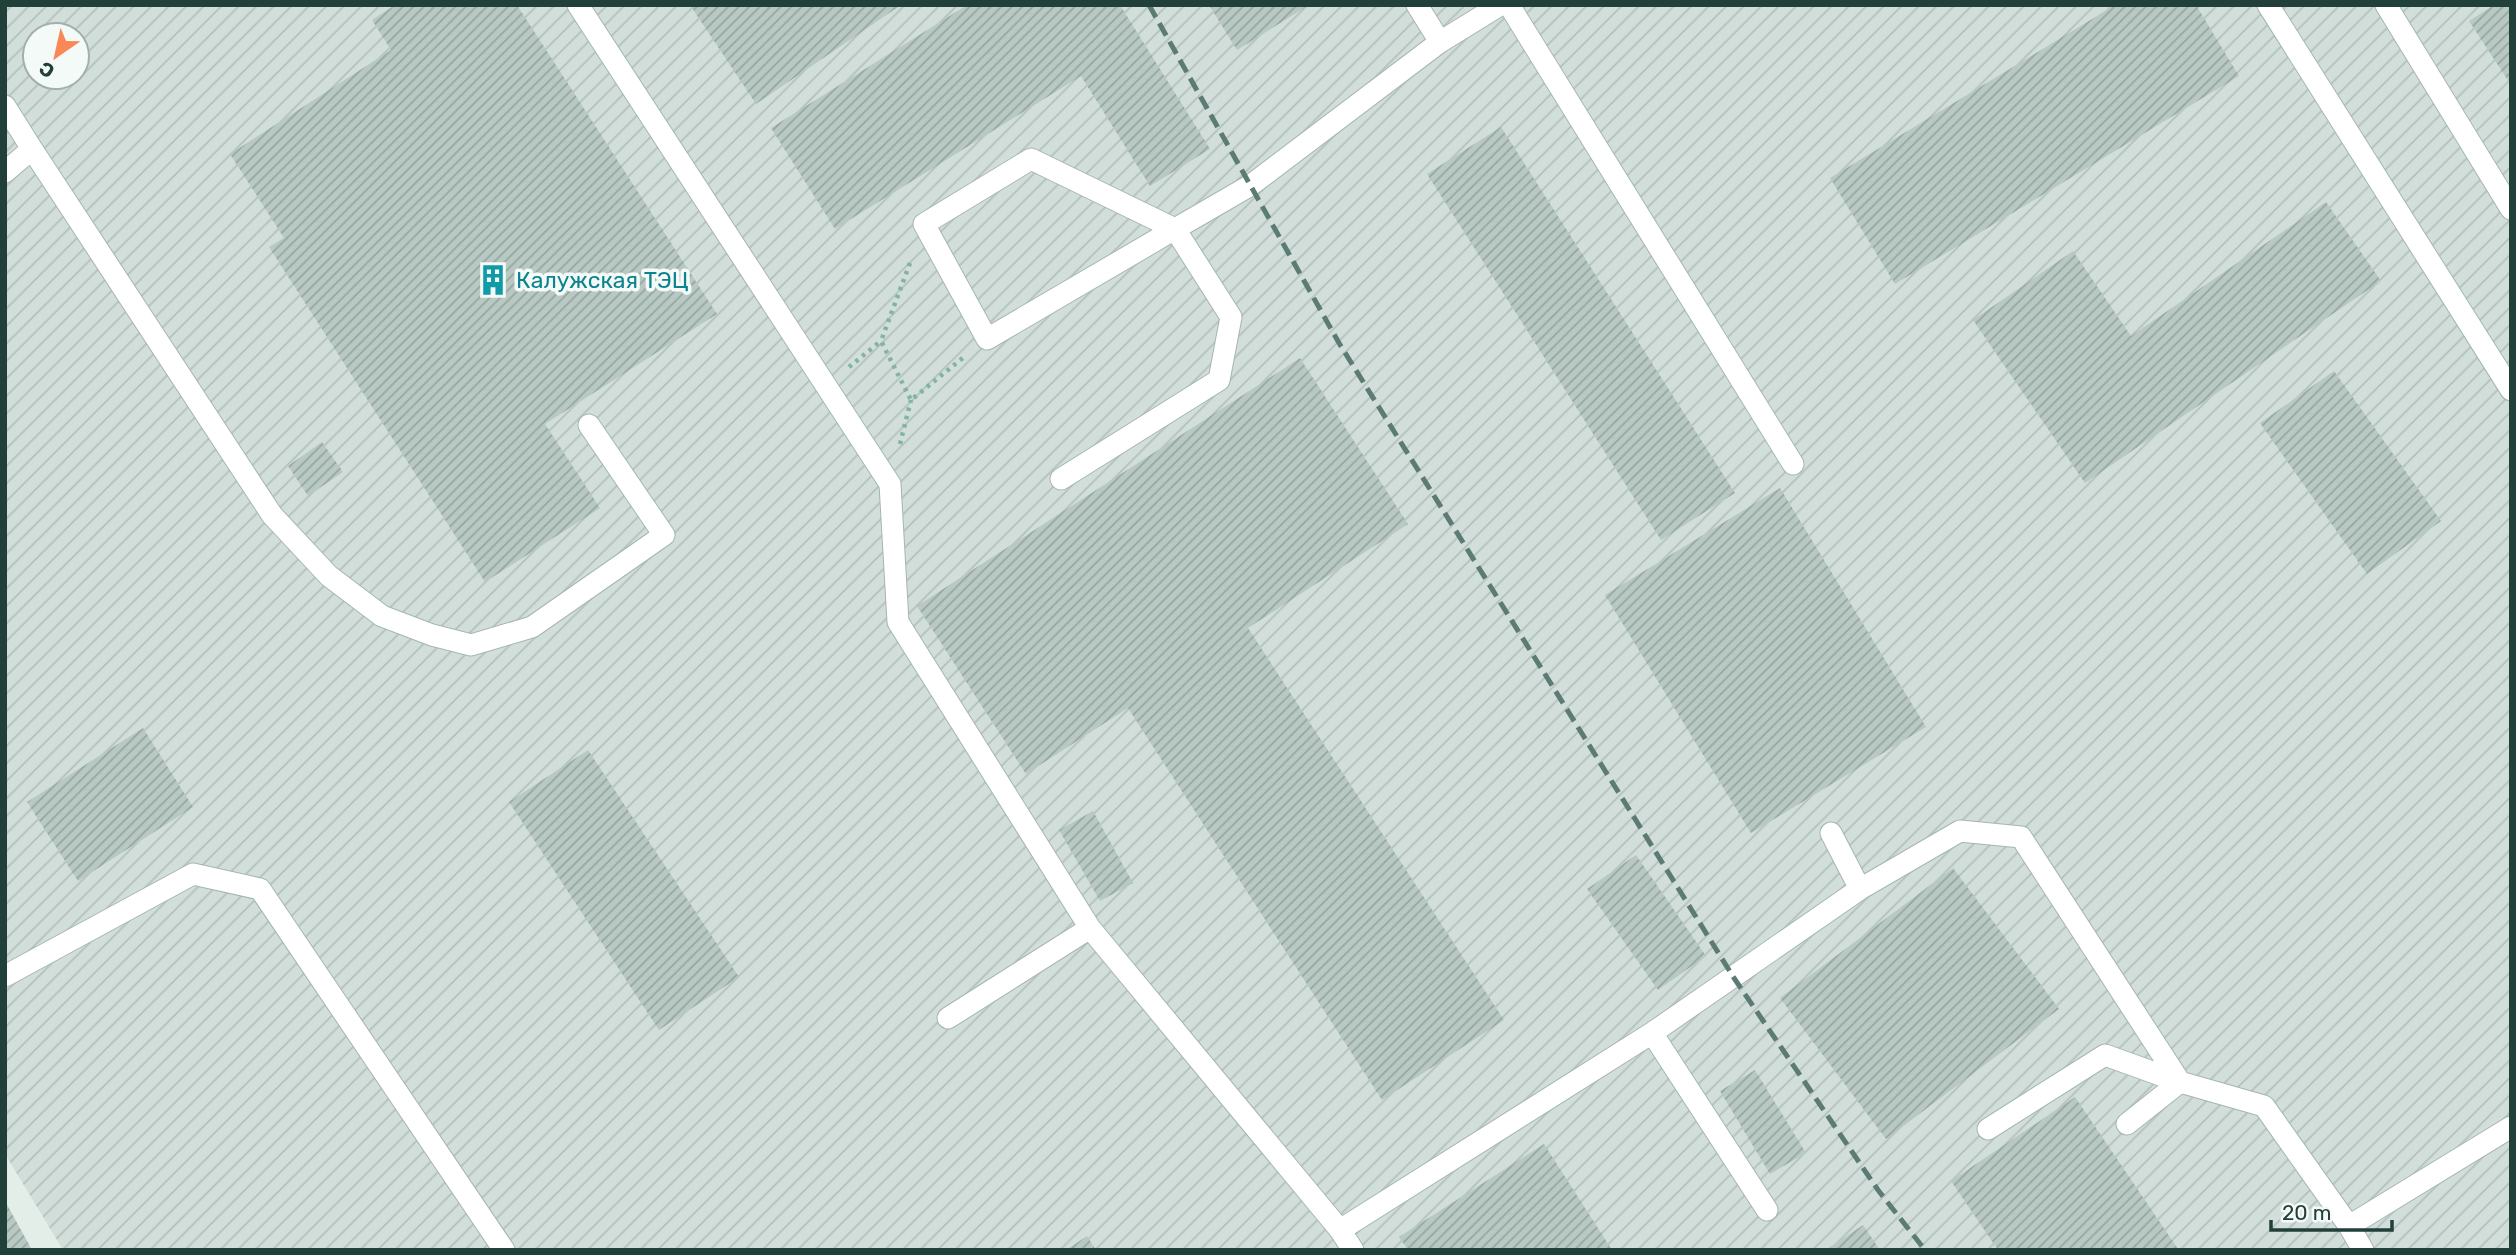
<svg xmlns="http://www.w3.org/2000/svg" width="2516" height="1255" font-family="Rubik,sans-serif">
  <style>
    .industrial { fill: url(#industrial-furrows); fill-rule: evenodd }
    .building { fill: url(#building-hatch) }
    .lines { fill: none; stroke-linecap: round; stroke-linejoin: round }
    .lane-casing { stroke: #a5b6b1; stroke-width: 23 }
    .path { stroke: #82b3a6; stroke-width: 4.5; stroke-dasharray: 3.5 5; stroke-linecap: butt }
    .lane { stroke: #fff; stroke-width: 21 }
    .rail { stroke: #5c7b75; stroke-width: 5; stroke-dasharray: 14 7; stroke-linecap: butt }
    .labels { text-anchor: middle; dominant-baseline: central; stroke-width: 7; stroke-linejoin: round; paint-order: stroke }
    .culture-label { font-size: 23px; fill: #0d838f; stroke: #f4faf7; text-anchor: start }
  </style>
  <defs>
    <pattern id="industrial-furrows" width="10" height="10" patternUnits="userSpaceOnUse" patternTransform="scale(1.75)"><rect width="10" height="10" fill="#d1ded9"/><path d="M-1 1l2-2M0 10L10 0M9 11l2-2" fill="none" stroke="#b3c0bb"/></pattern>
    <pattern id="building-hatch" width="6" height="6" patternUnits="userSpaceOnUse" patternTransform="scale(1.75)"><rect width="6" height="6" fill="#b8c9c3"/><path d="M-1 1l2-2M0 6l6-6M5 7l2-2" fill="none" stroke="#95a59f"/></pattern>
  </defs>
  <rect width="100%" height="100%" fill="#e3eee9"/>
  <path class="industrial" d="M 5,5 L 2511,5 L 2511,1250 L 63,1250 L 5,1154 ZM 35,35 L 77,35 L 77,77 L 35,77 Z"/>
  <path class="building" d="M 395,5 L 517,5 L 717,314 L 545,424 L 600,508 L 485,582 L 269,247 L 284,238 L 230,154 L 391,50 L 372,20 Z
    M 690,5 L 901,5 L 756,104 Z
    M 967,5 L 1120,5 L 1210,149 L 1150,186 L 1081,76 L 835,229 L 771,128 Z
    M 1209,5 L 1309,5 L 1237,50 Z
    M 2115,5 L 2196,5 L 2239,76 L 1895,284 L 1830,178 Z
    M 2494,5 L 2511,5 L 2511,85 L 2469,21 Z
    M 1501,127 L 1735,493 L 1661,540 L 1427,174 Z
    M 2326,202 L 2381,281 L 2085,483 L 1973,320 L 2073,251 L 2131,336 Z
    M 1300,358 L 1408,524 L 1248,628 L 1504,1020 L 1382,1100 L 1128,708 L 1026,774 L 917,606 Z
    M 2334,371 L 2441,521 L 2367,574 L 2260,423 Z
    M 322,442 L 343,472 L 308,496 L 288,466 Z
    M 1780,488 L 1926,727 L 1751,833 L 1605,595 Z
    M 143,728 L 193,807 L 78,881 L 27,802 Z
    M 588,750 L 739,977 L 659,1030 L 509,802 Z
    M 1093,811 L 1133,883 L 1100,901 L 1059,830 Z
    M 1636,855 L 1706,956 L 1658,990 L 1587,889 Z
    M 1953,868 L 2059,1009 L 1886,1139 L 1780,998 Z
    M 1755,1070 L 1806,1153 L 1770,1174 L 1720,1091 Z
    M 2075,1097 L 2178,1249 L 2177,1250 L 1998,1250 L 1951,1181 Z
    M 1544,1144 L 1612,1250 L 1408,1250 L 1399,1237 Z
    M 5,1201 L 32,1250 L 5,1250 Z
    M 1863,1225 L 1880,1250 L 1826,1250 Z
    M 1087,1236 L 1096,1250 L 1066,1250 Z"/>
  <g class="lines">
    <defs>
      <path id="lane" d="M 578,5 L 890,484 L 898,622 L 1090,928
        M 1417,5 L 1440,42 L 1500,5
        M 1509,5 L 1793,464
        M 2268,5 L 2511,390
        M 2386,5 L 2511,209
        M 5,106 L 32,149 L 5,172
        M 32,149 L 272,515 L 329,576 L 382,616 L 432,635 L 471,645 L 532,627 L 664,535 L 589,425
        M 1031,159 L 1175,229 L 987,339 L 924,224 Z
        M 1061,479 L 1219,380 L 1231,317 L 1175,229 L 1251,185 L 1440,42
        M 1831,833 L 1860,889 L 1960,831 L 2021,837 L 2180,1082 L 2105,1055 L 1988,1129
        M 5,976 L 193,874 L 260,889 L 504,1250
        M 948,1018 L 1090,928 L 1340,1230
        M 2127,1124 L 2180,1082 L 2264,1106 L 2349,1226
        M 1767,1210 L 1652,1033 L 1860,889
        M 1353,1250 L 1340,1230 L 1652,1033
        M 2363,1250 L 2349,1226 L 2511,1127"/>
    </defs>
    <use href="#lane" class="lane-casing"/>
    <path class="path" d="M 910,263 L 881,341 L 911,400 L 964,357
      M 849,367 L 881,341
      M 900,444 L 911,400"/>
    <use href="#lane" class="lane"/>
    <path class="rail" d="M 1149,5 L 1339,343 L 1734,978 L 1878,1190 L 1925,1250"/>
  </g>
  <defs>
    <symbol id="building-bare" viewBox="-9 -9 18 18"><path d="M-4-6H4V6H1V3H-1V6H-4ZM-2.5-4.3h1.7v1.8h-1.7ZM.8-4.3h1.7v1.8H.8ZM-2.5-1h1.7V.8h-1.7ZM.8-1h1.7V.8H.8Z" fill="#0f9aa8" stroke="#f4faf7" stroke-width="2.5" paint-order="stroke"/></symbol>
  </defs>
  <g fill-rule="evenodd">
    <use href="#building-bare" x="471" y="258" width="44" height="44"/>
  </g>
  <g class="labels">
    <g class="culture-label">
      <text x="516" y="280">Калужская ТЭЦ</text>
    </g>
  </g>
  <rect width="2516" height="1255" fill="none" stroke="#21403a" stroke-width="14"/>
  <g transform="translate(56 56) rotate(214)"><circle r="33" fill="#f4faf7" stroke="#a0b0ab" stroke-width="2"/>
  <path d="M0-5L12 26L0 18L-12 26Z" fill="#f98856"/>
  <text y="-10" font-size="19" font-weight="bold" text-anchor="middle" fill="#21403a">С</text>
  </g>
  <path d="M2271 1220v10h121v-10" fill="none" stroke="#21403a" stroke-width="3.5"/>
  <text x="2282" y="1220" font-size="21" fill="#21403a" stroke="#f4faf7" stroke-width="5" paint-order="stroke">20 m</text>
</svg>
